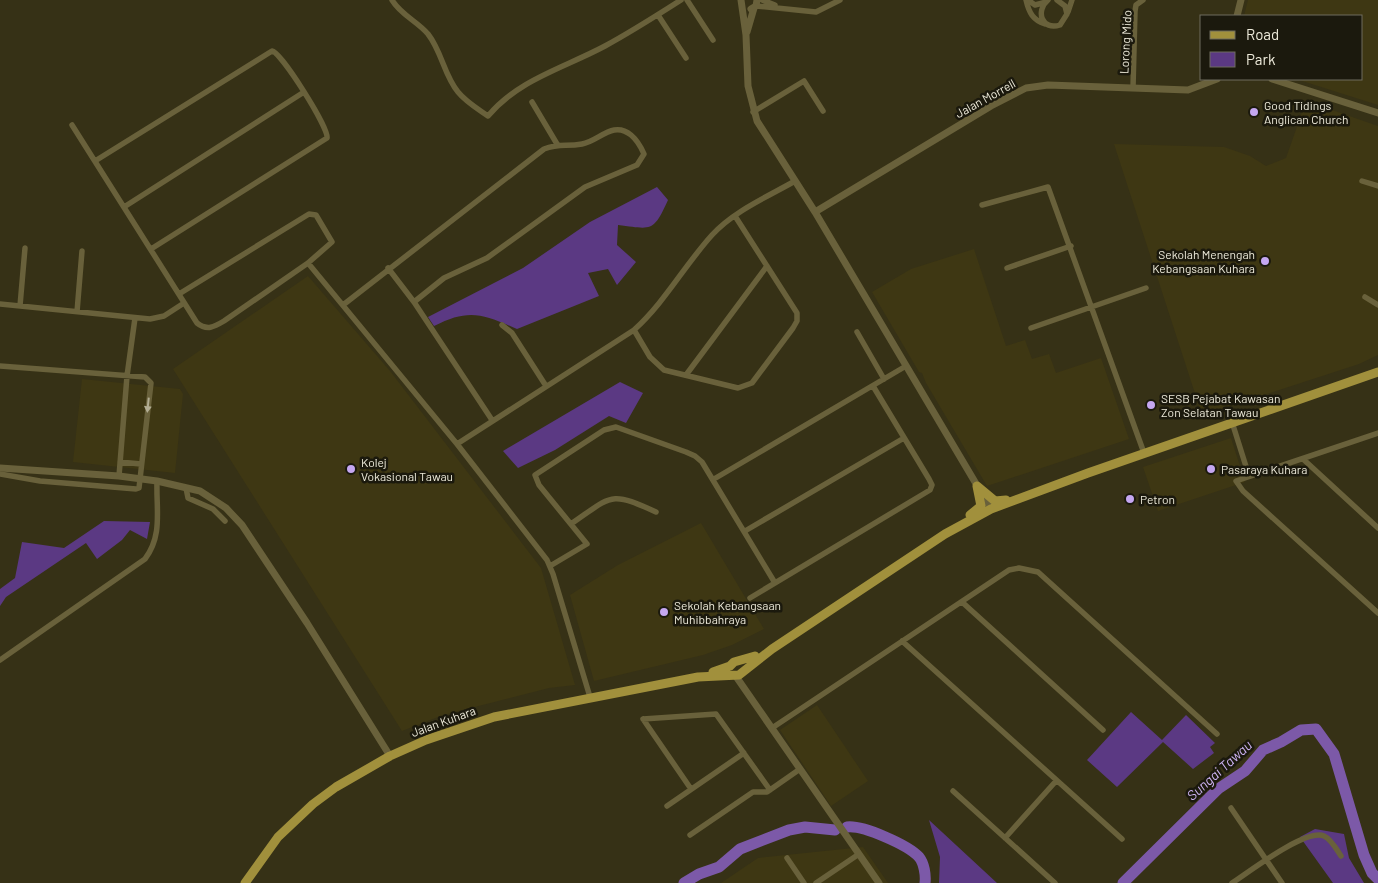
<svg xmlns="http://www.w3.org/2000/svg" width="1378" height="883" font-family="Barlow,sans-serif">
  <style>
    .built { fill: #3e3713 }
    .green { fill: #5b3983 }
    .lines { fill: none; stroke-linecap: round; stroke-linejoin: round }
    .river { stroke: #7c59a8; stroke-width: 11 }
    .minor { stroke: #69613b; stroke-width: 5.5 }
    .tertiary { stroke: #69613b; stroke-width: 7 }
    .primary { stroke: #a1903c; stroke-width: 9 }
    .oneway { fill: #b2ad93 }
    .poi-dot { fill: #c5a7f1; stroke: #1b190d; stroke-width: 2 }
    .labels { text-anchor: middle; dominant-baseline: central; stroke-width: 5; stroke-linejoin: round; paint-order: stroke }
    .street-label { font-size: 12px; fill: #eeebdb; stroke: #1b190d }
    .poi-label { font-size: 12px; fill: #eeebdb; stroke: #1b190d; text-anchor: start }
    .water-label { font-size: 14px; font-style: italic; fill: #ccb2f2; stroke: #1b190d }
  </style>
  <rect width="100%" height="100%" fill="#363116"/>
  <path class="built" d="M 1248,0 L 1378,0 L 1378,105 L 1296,79 L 1362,79 L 1362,16 L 1244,16 Z
    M 1306,101 L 1378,126 L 1378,355 L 1359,364 L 1202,415 L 1114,144 L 1224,147 L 1250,156 L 1266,166 L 1286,158 Z
    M 974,249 L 1006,346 L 1025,340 L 1032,359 L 1049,354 L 1056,373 L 1101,358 L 1129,439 L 987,486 L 926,383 L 922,373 L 919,372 L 872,292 L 911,269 Z
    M 308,276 L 390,371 L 541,568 L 575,685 L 549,688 L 443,715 L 402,731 L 173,369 Z
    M 82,379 L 180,389 L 183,394 L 175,473 L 73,462 Z
    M 1231,438 L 1245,482 L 1158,511 L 1143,467 Z
    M 701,523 L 764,629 L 732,645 L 703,655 L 594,681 L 570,595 L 618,565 Z
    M 817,705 L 868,781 L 831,806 L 780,730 Z
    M 863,847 L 888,883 L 721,883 L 758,858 Z"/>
  <path class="green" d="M 657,187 L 668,200 C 653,233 652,229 618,225 L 617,245 L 636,262 L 617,285 L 608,269 L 588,273 L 599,296 L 517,329 C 483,314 469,308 434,326 L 428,317 L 523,268 L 590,222 Z
    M 620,382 L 643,393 L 626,423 L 609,416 L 555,450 L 518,468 L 503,451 Z
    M 104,521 L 150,522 L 147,539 L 130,530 L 122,540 L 97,559 L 86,543 L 6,597 L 0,606 L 0,589 L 15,578 L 22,542 L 64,548 Z
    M 1131,712 L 1162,740 L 1186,715 L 1215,743 L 1210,747 L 1214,753 L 1193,769 L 1163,742 L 1117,787 L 1087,760 Z
    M 929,820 L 997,883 L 939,883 L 940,857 Z
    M 1315,829 L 1344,834 L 1349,858 L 1364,883 L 1333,883 L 1300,837 Z"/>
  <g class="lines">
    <path class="river" d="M 847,827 C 863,825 908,845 919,857 C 924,863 926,875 925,883
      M 684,883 L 699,874 L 719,867 L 740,849 L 789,830 L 805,827 L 835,830
      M 1123,883 L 1218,789 L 1245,771 L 1263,750 L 1281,742 L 1301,730 L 1316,729 L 1334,754 L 1364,855 L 1372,873 L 1378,879"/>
    <path class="minor" d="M 392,0 C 401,15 417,21 428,34 C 442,52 444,75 458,92 C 466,102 478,109 488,116 C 519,79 564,68 605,46 C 631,32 656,16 681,0
      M 687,0 L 713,40
      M 762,0 L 775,5
      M 1026,0 C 1029,13 1033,20 1045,24
      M 1028,0 L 1035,5 L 1046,2
      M 1048,0 C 1035,11 1042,31 1060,25 L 1067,14 L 1065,6 L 1057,0
      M 756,6 L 816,12 L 840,0
      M 1068,12 L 1072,0
      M 658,15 L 686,58
      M 1133,88 L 1135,11 L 1136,5 L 1143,0
      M 532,102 L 557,144
      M 753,112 L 804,81 L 823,111
      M 72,125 L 197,323 C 207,331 214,327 224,321 L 308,263 L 332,242 L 316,215 L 309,214 L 179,294
      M 95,161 L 272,51 C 281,52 329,128 327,138 L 151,249
      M 1362,181 L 1378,186
      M 982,205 L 1048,187 L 1144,453
      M 124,207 L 304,92
      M 308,263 L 457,444 L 547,560 L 553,574 L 590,697
      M 388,268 L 414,302 L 492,420
      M 1007,268 L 1071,246
      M 1365,297 L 1378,305
      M 0,304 L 150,319 L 164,316 L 184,303
      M 343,305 L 544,149 C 560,143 566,147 582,144 C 599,141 613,120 631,135 C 637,140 641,147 644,154 L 637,165 L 585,187 L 487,258 L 444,278 L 414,302
      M 20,306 L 25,248
      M 77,312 L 82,251
      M 502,325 L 512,333 L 546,386
      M 1031,328 L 1146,288
      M 634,330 L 650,357 L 664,370 L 738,388 L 752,383 L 793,328 L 797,321 L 797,313 L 735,216
      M 857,332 L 884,379
      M 0,366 L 145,377 L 151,383 L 139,488 L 136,489 L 40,481 L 0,474
      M 686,375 L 767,266
      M 1232,422 L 1249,476
      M 1378,433 L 1236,481 L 1243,491 L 1378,613
      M 457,444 L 634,330 C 665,302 684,266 712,235 C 734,211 767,197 795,181
      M 1303,459 L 1378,528
      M 120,462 L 141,464
      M 119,476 L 127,376 L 135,318
      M 714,479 L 906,366
      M 186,488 L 188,498 L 213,509 L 225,521
      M 571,524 C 612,496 609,490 656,512
      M 745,531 L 904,438
      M 550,566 L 587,544 L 539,485 L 535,475 L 604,430 L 616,427 L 686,452 L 695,456 L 702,462 L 775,583
      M 750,598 L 930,490 L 932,485 L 929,479 L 873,386
      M 962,602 L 1103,730
      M 902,641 L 1122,839
      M 0,660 L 145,559 C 163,535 156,510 157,481
      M 643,719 L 716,714 L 770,790
      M 643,719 L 691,789
      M 772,728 L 1009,570 L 1019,568 L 1038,572 L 1217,734
      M 953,791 L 1055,883
      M 667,806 L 744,753
      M 1231,808 L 1282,883
      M 690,835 L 753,792 L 767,792 L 800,769
      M 1005,838 L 1056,781
      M 787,858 L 804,883
      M 816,883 L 859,854
      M 1232,883 C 1249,872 1306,828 1324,836 C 1331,839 1337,850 1341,856"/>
    <path class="tertiary" d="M 741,0 L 746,35 L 748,86 L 757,121 L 815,212 L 991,509
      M 751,9 L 756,6 L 757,0
      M 1237,16 L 1241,0
      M 747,32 L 754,8
      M 1272,79 L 1378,113
      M 815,212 L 991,106 L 1026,88 L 1048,85 L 1188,90 L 1217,79
      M 0,468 L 119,476 L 157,481 L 200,491 L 226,508 L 242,525 L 307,623 L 390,756
      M 735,675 L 879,883"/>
    <path class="primary" d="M 977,486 L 995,501 L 1006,500
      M 970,515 L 981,506 L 977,486
      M 713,672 L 730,666 L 734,662 L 755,656
      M 245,883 L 278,837 L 313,804 L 336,787 L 390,756 L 426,740 L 494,717 L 698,677 L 739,675 L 772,649 L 945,534 L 991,509 L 1088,473 L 1378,372"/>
  </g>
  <defs><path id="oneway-solid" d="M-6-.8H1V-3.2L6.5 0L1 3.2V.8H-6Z" transform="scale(1.25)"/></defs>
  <use class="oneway" href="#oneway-solid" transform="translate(148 405) rotate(96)"/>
  <g class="poi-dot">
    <circle cx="1254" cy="112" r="5"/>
    <circle cx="1265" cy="261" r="5"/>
    <circle cx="1151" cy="405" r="5"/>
    <circle cx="351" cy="469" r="5"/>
    <circle cx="1211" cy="469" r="5"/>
    <circle cx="1130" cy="499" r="5"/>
    <circle cx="664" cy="612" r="5"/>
  </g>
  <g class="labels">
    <g class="street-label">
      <text transform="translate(1125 42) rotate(-87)">Lorong Mido</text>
      <text transform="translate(985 98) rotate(-29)">Jalan Morrell</text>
      <text transform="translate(443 721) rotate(-20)">Jalan Kuhara</text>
    </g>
    <g class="poi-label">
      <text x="1264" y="105">Good Tidings<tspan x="1264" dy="14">Anglican Church</tspan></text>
      <text x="1255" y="254" text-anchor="end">Sekolah Menengah<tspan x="1255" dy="14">Kebangsaan Kuhara</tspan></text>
      <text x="1161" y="398">SESB Pejabat Kawasan<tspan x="1161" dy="14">Zon Selatan Tawau</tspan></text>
      <text x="361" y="462">Kolej<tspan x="361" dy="14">Vokasional Tawau</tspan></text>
      <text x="1221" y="469">Pasaraya Kuhara</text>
      <text x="1140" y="499">Petron</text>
      <text x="674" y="605">Sekolah Kebangsaan<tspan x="674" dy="14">Muhibbahraya</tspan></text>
    </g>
    <g class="water-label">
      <text transform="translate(1219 770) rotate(-42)">Sungai Tawau</text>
    </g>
  </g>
  <rect x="1200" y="15" width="162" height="65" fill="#1b190d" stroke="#6f6d5f"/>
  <rect x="1210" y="31" width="25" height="8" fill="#a1903c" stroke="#6f6d5f"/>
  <text x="1246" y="40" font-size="15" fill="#eeebdb">Road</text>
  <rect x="1210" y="52" width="25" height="15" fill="#5b3983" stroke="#6f6d5f"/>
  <text x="1246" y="65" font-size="15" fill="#eeebdb">Park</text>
</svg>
